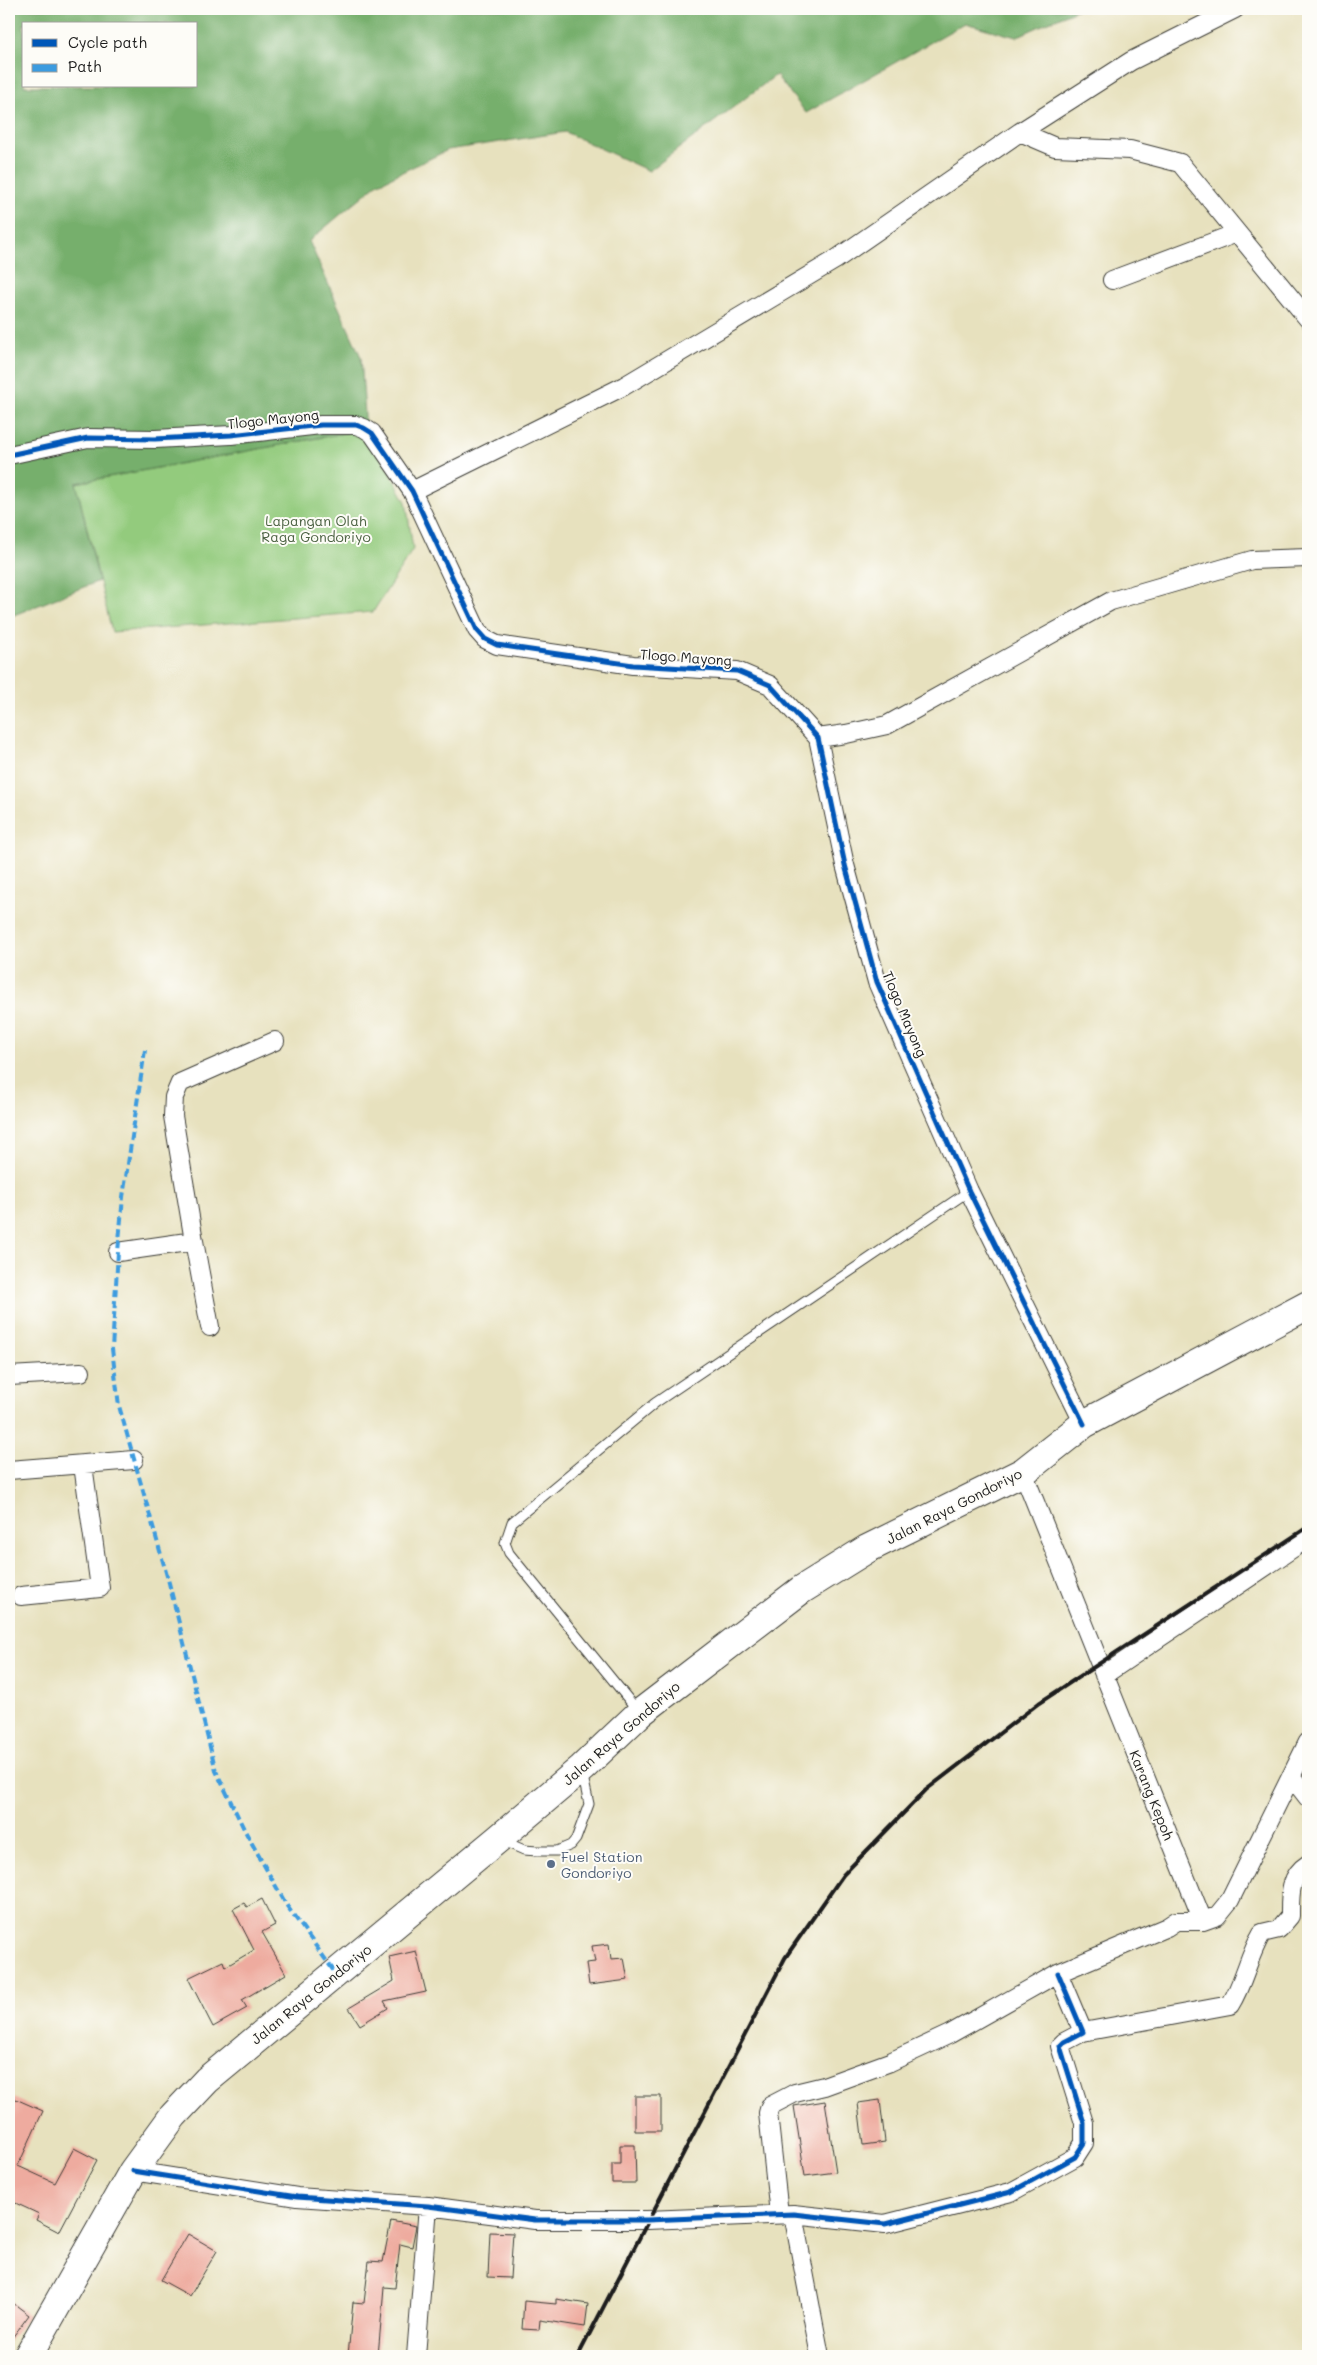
<svg xmlns="http://www.w3.org/2000/svg" width="1317" height="2365" font-family="Mali,sans-serif">
  <style>
    .green { fill: #93cb7d; stroke: #58744c }
    .forest { fill: #76af6c; stroke: #496644; fill-rule: evenodd }
    .building { fill: #eeab9f }
    .lines { fill: none; stroke-linecap: round; stroke-linejoin: round }
    .service-casing { stroke: #3a3a34; stroke-width: 11 }
    .minor-casing { stroke: #3a3a34; stroke-width: 20 }
    .trunk-casing { stroke: #3a3a34; stroke-width: 30 }
    .service { stroke: #fff; stroke-width: 9 }
    .minor { stroke: #fff; stroke-width: 18 }
    .trunk { stroke: #fff; stroke-width: 28 }
    .rail { stroke: #1c1c1c; stroke-width: 4 }
    .quiet { stroke: #3c9bdf; stroke-width: 4; stroke-dasharray: 8 4; stroke-linecap: butt }
    .cycleway-casing { stroke: #fdfcf7; stroke-width: 8 }
    .cycleway { stroke: #0057b8; stroke-width: 5 }
    .service-dot { fill: #5c6f8a; stroke: #fdfcf7; stroke-width: 2 }
    .labels { text-anchor: middle; dominant-baseline: central; stroke-width: 4; stroke-linejoin: round; paint-order: stroke }
    .street-label { font-size: 14px; fill: #1c1c1c; stroke: #fdfcf7 }
    .park-label { font-size: 14px; fill: #4c6243; stroke: #fdfcf7 }
    .service-label { font-size: 14px; fill: #4e5e75; stroke: #fdfcf7; text-anchor: start }
  </style>
  <rect width="100%" height="100%" fill="#fdfcf7"/>
  <filter id="ink" filterUnits="userSpaceOnUse"><feTurbulence type="fractalNoise" baseFrequency=".02" numOctaves="2"/><feDisplacementMap in="SourceGraphic" scale="10" xChannelSelector="R" yChannelSelector="G"/><feConvolveMatrix kernelMatrix="1 2 1 2 8 2 1 2 1" color-interpolation-filters="sRGB"/></filter>
  <filter id="wash" filterUnits="userSpaceOnUse"><feTurbulence type="fractalNoise" baseFrequency=".0096" numOctaves="4" result="noise"/><feDisplacementMap in="SourceGraphic" scale="20" xChannelSelector="R" yChannelSelector="G"/><feGaussianBlur stdDeviation="1.12" result="paint"/><feColorMatrix in="noise" values="0 0 0 0 0 0 0 0 0 0 0 0 0 0 0 0 0 1.4 0 .05"/><feComposite in="paint" operator="in"/></filter>
  <g filter="url(#wash)">
    <rect width="100%" height="100%" fill="#e7e1be"/>
    <path class="green" d="M 366,429 L 406,502 L 413,549 L 373,612 L 112,632 L 76,483 Z"/>
    <path class="forest" d="M 9,9 L 1078,9 L 1016,37 L 965,23 L 806,113 L 776,75 L 649,171 L 565,132 L 448,150 L 377,184 L 309,241 L 361,357 L 366,429 L 76,483 L 99,581 L 9,617 ZM 24,24 L 196,24 L 196,86 L 24,86 Z"/>
    <g id="blocks">
      <path class="building" d="M 262,1899 L 275,1925 L 262,1932 L 286,1974 L 242,2000 L 247,2008 L 213,2027 L 188,1978 L 223,1961 L 225,1967 L 254,1950 L 233,1909 L 244,1903 L 247,1907 Z
        M 609,1944 L 611,1959 L 624,1958 L 628,1980 L 589,1985 L 586,1963 L 595,1962 L 592,1946 Z
        M 416,1951 L 426,1992 L 384,2001 L 388,2008 L 360,2025 L 349,2008 L 394,1981 L 389,1957 Z
        M 9,2096 L 43,2111 L 18,2166 L 55,2183 L 74,2148 L 97,2160 L 59,2232 L 36,2220 L 39,2214 L 9,2200 Z
        M 635,2096 L 661,2096 L 661,2131 L 635,2131 Z
        M 880,2100 L 885,2142 L 863,2145 L 858,2103 Z
        M 825,2101 L 836,2172 L 805,2176 L 794,2106 Z
        M 620,2145 L 635,2145 L 636,2183 L 612,2183 L 612,2164 L 620,2164 Z
        M 391,2221 L 416,2226 L 415,2231 L 412,2247 L 400,2244 L 395,2288 L 384,2287 L 378,2356 L 348,2356 L 353,2302 L 364,2303 L 369,2261 L 383,2262 Z
        M 490,2232 L 513,2233 L 510,2278 L 488,2277 Z
        M 188,2234 L 217,2251 L 190,2296 L 161,2280 Z
        M 556,2299 L 588,2304 L 585,2327 L 540,2320 L 539,2330 L 522,2329 L 524,2301 L 556,2304 Z
        M 9,2300 L 29,2315 L 9,2342 Z"/>
    </g>
  </g>
  <g filter="url(#ink)">
    <use href="#blocks" fill-opacity="0" stroke="#3a3a34" stroke-width="1"/>
    <g class="lines">
      <defs>
        <path id="service" d="M 638,1711 L 509,1553 L 505,1543 L 512,1522 L 655,1403 L 969,1191
          M 503,1841 L 524,1850 L 537,1851 L 557,1851 L 571,1845 L 576,1839 L 589,1804 L 582,1772"/>
        <path id="minor" d="M 1020,132 L 1055,147 L 1130,150 L 1180,163 L 1308,319
          M 1112,280 L 1237,233
          M 9,455 L 88,438 L 155,439 L 231,435 L 321,425 L 356,425 L 364,428 L 372,433 L 412,491 L 477,630 L 485,639 L 497,645 L 633,665 L 737,671 L 770,685 L 818,738 L 845,865 L 877,982 L 969,1191 L 1084,1424
          M 412,491 L 624,386 L 835,260 L 1020,132 L 1131,61 L 1235,9
          M 818,738 L 846,734 L 887,725 L 1111,601 L 1252,560 L 1308,558
          M 194,1241 L 173,1116 L 174,1097 L 180,1083 L 275,1041
          M 118,1252 L 194,1241 L 210,1327
          M 9,1376 L 81,1372
          M 9,1470 L 134,1460
          M 1023,1472 L 1203,1921 L 1217,1916 L 1230,1900 L 1308,1742
          M 21,1596 L 100,1588 L 83,1465
          M 1104,1675 L 1308,1538
          M 1291,1776 L 1308,1798
          M 1083,2032 L 1230,2005 C 1244,1983 1248,1956 1262,1933 L 1279,1929 L 1290,1916 C 1290,1895 1289,1876 1308,1864
          M 133,2171 L 297,2197 L 428,2206 L 535,2220 L 647,2220 L 793,2214 L 885,2224 L 1011,2192 L 1075,2157 L 1084,2143 L 1084,2123 L 1060,2046 L 1064,2042 L 1083,2032 L 1058,1973
          M 779,2214 L 768,2113 L 770,2106 L 795,2093 L 824,2086 L 890,2062 L 950,2034 L 1058,1973 L 1167,1927 L 1176,1921 L 1203,1921
          M 793,2214 L 820,2356
          M 416,2356 L 428,2206"/>
        <path id="trunk" d="M 28,2356 L 133,2171 L 173,2116 L 207,2080 L 498,1839 L 582,1768 L 640,1713 L 801,1590 L 867,1549 L 1023,1472 L 1084,1424 L 1308,1305"/>
      </defs>
      <use href="#service" class="service-casing"/>
      <use href="#minor" class="minor-casing"/>
      <use href="#trunk" class="trunk-casing"/>
      <use href="#service" class="service"/>
      <use href="#minor" class="minor"/>
      <use href="#trunk" class="trunk"/>
      <path class="rail" d="M 578,2356 L 785,1958 L 843,1875 L 926,1790 L 1039,1703 L 1308,1527"/>
      <path class="quiet" d="M 145,1050 L 123,1197 L 118,1252 L 112,1349 L 119,1406 L 169,1583 L 216,1771 L 245,1831 L 287,1906 L 336,1974"/>
      <defs>
        <path id="cycleway" d="M 9,455 L 88,438 L 155,439 L 231,435 L 321,425 L 356,425 L 364,428 L 372,433 L 412,491 L 477,630 L 485,639 L 497,645 L 633,665 L 737,671 L 770,685 L 818,738 L 845,865 L 877,982 L 969,1191 L 1084,1424
          M 133,2171 L 297,2197 L 428,2206 L 535,2220 L 647,2220 L 793,2214 L 885,2224 L 1011,2192 L 1075,2157 L 1084,2143 L 1084,2123 L 1060,2046 L 1064,2042 L 1083,2032 L 1058,1973"/>
      </defs>
      <use href="#cycleway" class="cycleway-casing"/>
      <use href="#cycleway" class="cycleway"/>
    </g>
  </g>
  <circle class="service-dot" cx="551" cy="1864" r="5"/>
  <g class="labels">
    <g class="street-label">
      <text transform="translate(273 419) rotate(-6)">Tlogo Mayong</text>
      <text transform="translate(686 657) rotate(4)">Tlogo Mayong</text>
      <text transform="translate(905 1014) rotate(67)">Tlogo Mayong</text>
      <text transform="translate(954 1506) rotate(-27)">Jalan Raya Gondoriyo</text>
      <text transform="translate(621 1733) rotate(-41)">Jalan Raya Gondoriyo</text>
      <text transform="translate(1152 1795) rotate(68)">Karang Kepoh</text>
      <text transform="translate(311 1994) rotate(-39)">Jalan Raya Gondoriyo</text>
    </g>
    <g class="park-label">
      <text x="316" y="520">Lapangan Olah<tspan x="316" dy="16">Raga Gondoriyo</tspan></text>
    </g>
    <g class="service-label">
      <text x="561" y="1856">Fuel Station<tspan x="561" dy="16">Gondoriyo</tspan></text>
    </g>
  </g>
  <rect width="1317" height="2365" fill="none" stroke="#fdfcf7" stroke-width="30"/>
  <rect x="22" y="22" width="175" height="65" fill="#fdfcf7" stroke="#a3a29f"/>
  <rect x="32" y="39" width="25" height="8" fill="#0057b8" stroke="#a3a29f"/>
  <text x="68" y="48" font-size="15" fill="#1c1c1c">Cycle path</text>
  <rect x="32" y="64" width="25" height="8" fill="#3c9bdf" stroke="#a3a29f"/>
  <text x="68" y="72" font-size="15" fill="#1c1c1c">Path</text>
</svg>
